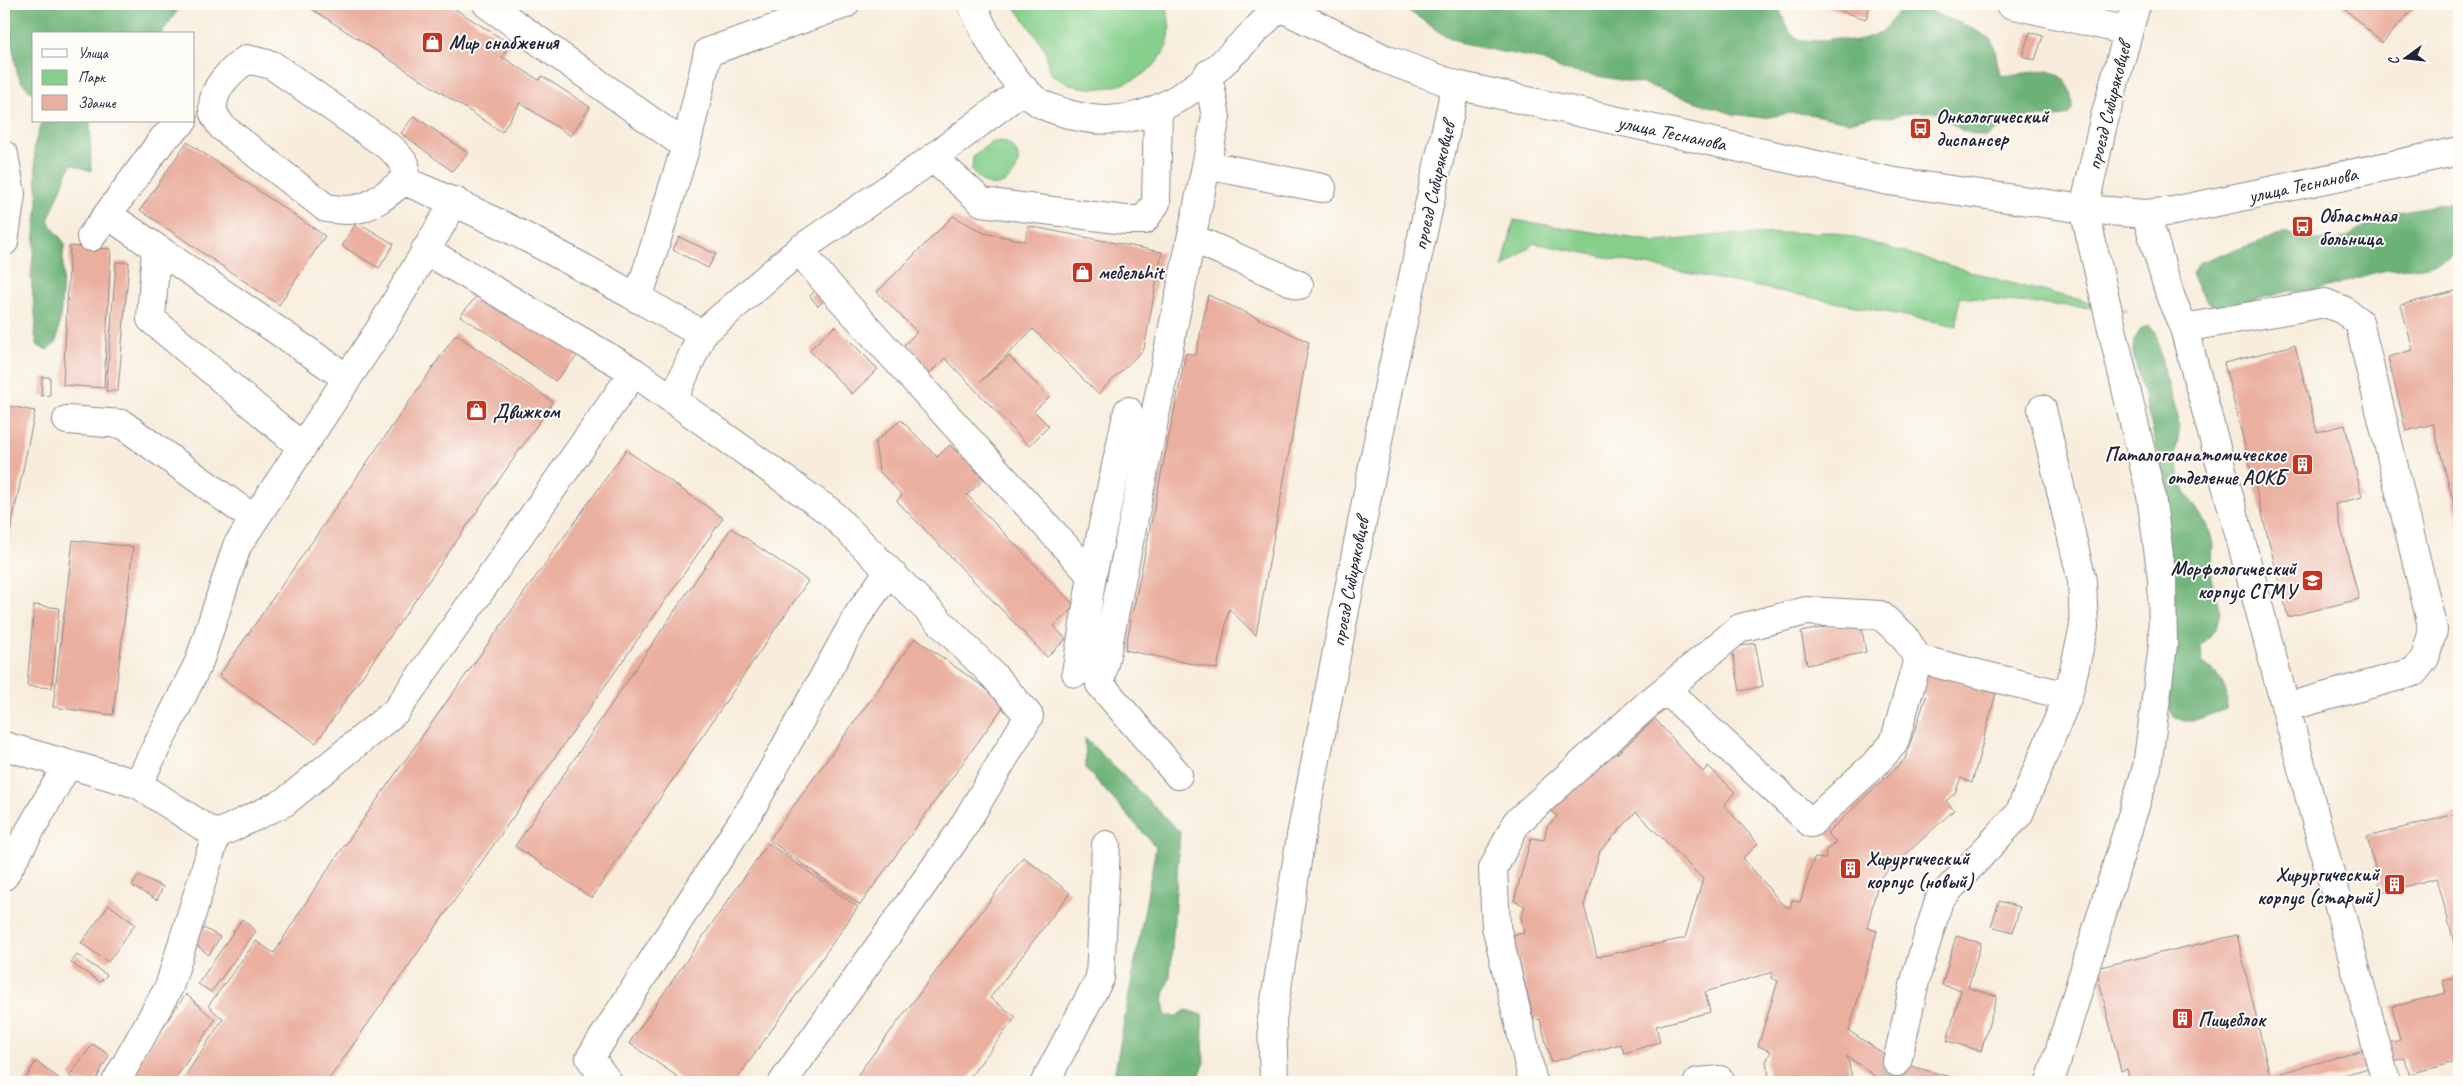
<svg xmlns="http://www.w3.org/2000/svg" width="2463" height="1086" font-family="Caveat,sans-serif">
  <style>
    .green { fill: #85cf8b; stroke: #547863 }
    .forest { fill: #6cb277; stroke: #476a59 }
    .building { fill: #eaaf9f; fill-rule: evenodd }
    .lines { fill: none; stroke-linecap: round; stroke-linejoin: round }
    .minor-tunnel { stroke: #cdc4bc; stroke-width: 28; stroke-dasharray: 28 14; stroke-linecap: butt }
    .minor-casing { stroke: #8d888c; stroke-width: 30 }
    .major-casing { stroke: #8d888c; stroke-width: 30 }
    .minor { stroke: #fff; stroke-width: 28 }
    .major { stroke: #fff; stroke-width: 28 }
    .labels { text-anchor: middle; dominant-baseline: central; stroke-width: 4; stroke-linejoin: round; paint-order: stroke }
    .poi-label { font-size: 20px; font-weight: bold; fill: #22223b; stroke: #fdfcf7; text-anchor: start }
    .street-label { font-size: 20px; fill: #22223b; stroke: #fdfcf7 }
  </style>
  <rect width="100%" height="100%" fill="#fdfcf7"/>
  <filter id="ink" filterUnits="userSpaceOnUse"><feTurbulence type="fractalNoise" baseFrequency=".02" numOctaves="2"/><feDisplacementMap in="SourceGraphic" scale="10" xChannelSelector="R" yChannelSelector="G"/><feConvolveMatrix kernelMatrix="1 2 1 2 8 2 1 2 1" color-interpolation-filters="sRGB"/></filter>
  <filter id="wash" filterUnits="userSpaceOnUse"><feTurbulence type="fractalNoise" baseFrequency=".0096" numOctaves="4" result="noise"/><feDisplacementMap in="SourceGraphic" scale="20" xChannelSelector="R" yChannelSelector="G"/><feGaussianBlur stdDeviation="1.12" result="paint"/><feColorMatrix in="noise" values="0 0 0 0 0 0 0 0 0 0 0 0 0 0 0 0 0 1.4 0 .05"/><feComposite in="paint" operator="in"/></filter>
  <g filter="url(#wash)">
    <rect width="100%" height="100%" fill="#f8eddc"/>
    <path class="green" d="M 1013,4 L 1164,4 C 1194,71 1097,113 1049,72 L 1045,49 Z
      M 1001,141 C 1043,153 998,213 972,170 L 973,157 L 990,143 Z
      M 1514,220 L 1657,242 L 1720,235 L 1834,232 L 2021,286 L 2128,311 L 1959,297 L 1957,326 L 1534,243 L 1502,269 Z"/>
    <path class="forest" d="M 4,4 L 182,4 L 161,34 L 34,34 L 34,95 L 22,83 L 17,73 L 9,24 L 4,19 Z
      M 1399,4 L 1783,4 L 1780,10 L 1788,31 L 1800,40 L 1818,41 L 1837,38 L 1854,42 L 1882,32 L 1899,11 L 1906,6 L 1914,4 L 1923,5 L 1936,14 L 1968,26 L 1990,39 L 1994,45 L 1998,67 L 2001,74 C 2014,78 2023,73 2035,71 C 2062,67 2073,87 2072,109 L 2068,115 C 2050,120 2035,114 2017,119 C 2006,122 1996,132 1985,137 L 1963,131 L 1935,112 L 1912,112 L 1890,117 L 1874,116 L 1848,122 L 1809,114 L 1791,113 L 1763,118 L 1733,114 L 1644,84 L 1562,70 L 1539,59 L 1462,44 L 1441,33 Z
      M 42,121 L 90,121 L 91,171 L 71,164 L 48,221 L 65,244 L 63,253 C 63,283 62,314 56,343 L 47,350 L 38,346 L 35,335 L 36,323 L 31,278 L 38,203 L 34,146 Z
      M 2459,201 L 2459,253 C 2449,255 2441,262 2431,265 C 2416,269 2403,268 2388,270 C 2355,275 2325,294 2290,291 L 2216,310 C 2204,299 2197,290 2192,274 L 2200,262 L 2285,233 L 2310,240 L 2336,240 L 2349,236 L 2386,214 Z
      M 2149,326 L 2156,332 L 2163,368 L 2178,417 L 2179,433 L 2175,457 L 2184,490 L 2208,526 L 2213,544 L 2211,578 L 2220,612 L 2216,629 L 2201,646 L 2202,662 C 2219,674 2230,687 2226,709 L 2193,721 L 2184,721 L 2174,717 L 2170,710 L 2168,683 L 2168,517 L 2159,480 L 2160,460 L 2133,353 C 2133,339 2135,330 2149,326 Z
      M 1085,738 L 1180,832 L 1170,978 C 1164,991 1161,1002 1166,1016 L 1177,1016 L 1186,1010 L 1202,1015 L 1204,1064 L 1197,1082 L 1113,1082 L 1156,847 L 1086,769 Z"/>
    <g id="blocks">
      <path class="building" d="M 304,4 L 447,4 L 510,44 L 502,57 L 539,80 L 542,76 L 590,107 L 571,136 L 520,103 L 502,132 Z
        M 1818,4 L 1870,4 L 1866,19 Z
        M 2340,4 L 2418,4 L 2382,43 Z
        M 2030,32 L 2043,36 L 2035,60 L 2022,56 Z
        M 414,116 L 468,153 L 452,171 L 401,133 Z
        M 187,142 L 325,236 L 279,305 L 140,210 Z
        M 953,216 L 984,233 L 1025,241 L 1028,226 L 1162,252 L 1144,349 L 1098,394 L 1033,329 L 980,382 L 1009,356 L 1049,397 L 1034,411 L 1049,426 L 1029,446 L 945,358 L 924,379 L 897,352 L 917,332 L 877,292 Z
        M 357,222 L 394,244 L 379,268 L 342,246 Z
        M 679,237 L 716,254 L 708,268 L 673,250 Z
        M 70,246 L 111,249 L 104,388 L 63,385 Z
        M 116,262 L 129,262 L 118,391 L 106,391 Z
        M 818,288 L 828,297 L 818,306 L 810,296 Z
        M 2459,290 L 2459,524 L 2433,424 L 2406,431 L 2388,357 L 2413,350 L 2401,305 Z
        M 481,291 L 579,354 L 555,381 L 495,338 L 460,316 Z
        M 1208,295 L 1309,342 L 1256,635 L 1229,609 L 1217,669 L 1125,650 L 1186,353 L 1196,355 Z
        M 835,326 L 878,369 L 852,394 L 809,350 Z
        M 456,334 L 553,402 L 316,743 L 219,676 Z
        M 2295,345 L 2317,432 L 2345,425 L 2362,497 L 2335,504 L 2359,599 L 2288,617 L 2224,363 Z
        M 42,377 L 50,377 L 50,395 L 41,396 Z
        M 4,405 L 35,411 L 8,543 L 4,542 Z
        M 901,420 L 937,457 L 950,445 L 984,479 L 967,495 L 1075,606 L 1054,626 L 1066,639 L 1047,657 L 897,501 L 902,495 L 879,471 L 875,442 Z
        M 626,450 L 723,518 L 327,1082 L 181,1082 L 223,1019 L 208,1006 L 256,941 L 274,953 L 315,888 L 359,825 Z
        M 731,528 L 808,581 L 592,898 L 515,846 Z
        M 73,540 L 133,547 L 113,715 L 53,707 Z
        M 34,605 L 59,608 L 52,688 L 27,686 Z
        M 1860,620 L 1866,652 L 1807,665 L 1801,632 Z
        M 915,638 L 1006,703 L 860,905 L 769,840 Z
        M 1755,643 L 1763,686 L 1740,691 L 1732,648 Z
        M 1919,669 L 1996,693 L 1972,783 L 1961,778 L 1955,793 L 1946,801 L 1954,810 L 1879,879 L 1867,928 L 1877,931 L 1849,1031 L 1897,1062 L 1968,1082 L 1883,1082 L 1847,1056 L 1853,1082 L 1758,1082 L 1761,1077 L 1769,1076 L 1766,1062 L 1771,1051 L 1758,1046 L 1778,981 L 1771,978 L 1772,972 L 1705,992 L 1710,1012 L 1656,1026 L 1660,1042 L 1624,1053 L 1621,1044 L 1551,1062 L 1540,1019 L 1534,1020 L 1513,935 L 1524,933 L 1521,917 L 1525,906 L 1514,901 L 1531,838 L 1544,840 L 1547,827 L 1557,816 L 1549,808 L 1610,749 L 1617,754 L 1655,719 L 1703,772 L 1708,766 L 1735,792 L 1724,805 L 1758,844 L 1743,858 L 1783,905 L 1790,908 L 1792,900 L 1800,902 L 1814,858 L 1825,859 L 1826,850 L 1836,842 L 1827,833 L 1905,759 L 1926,697 L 1912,693 ZM 1636,812 L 1703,879 L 1685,938 L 1597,957 L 1584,905 L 1600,851 Z
        M 2459,813 L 2459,961 L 2437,878 L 2382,893 L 2367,837 Z
        M 768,843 L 858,907 L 735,1082 L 685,1082 L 629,1043 Z
        M 1023,857 L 1070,893 L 990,998 L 1016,1017 L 966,1082 L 852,1082 Z
        M 139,875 L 163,887 L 157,900 L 132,886 Z
        M 1999,901 L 2020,907 L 2013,932 L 1991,926 Z
        M 109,905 L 135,924 L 108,962 L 81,943 Z
        M 242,919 L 256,931 L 211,992 L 198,984 Z
        M 204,928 L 220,937 L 209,955 L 194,943 Z
        M 2237,935 L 2270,1076 L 2400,1040 L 2392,1007 L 2446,993 L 2443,981 L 2459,976 L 2459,1061 L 2409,1074 L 2405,1058 L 2318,1082 L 2130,1082 L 2127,1069 L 2121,1071 L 2096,968 Z
        M 1956,936 L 1981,943 L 1968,988 L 1997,996 L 1981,1051 L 1947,1041 L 1961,990 L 1942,985 Z
        M 77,955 L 107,975 L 100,982 L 71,963 Z
        M 186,994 L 215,1020 L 173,1082 L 124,1082 Z
        M 93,1044 L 109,1055 L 95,1082 L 78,1082 L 69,1076 Z
        M 36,1061 L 64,1082 L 24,1082 Z"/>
    </g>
  </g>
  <g filter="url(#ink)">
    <use href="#blocks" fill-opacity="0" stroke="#8d888c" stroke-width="1"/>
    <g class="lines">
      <path class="minor-tunnel" d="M 1893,1082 L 1897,1062"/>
      <defs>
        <path id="minor" d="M 487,4 L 686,146
          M 972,4 C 986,37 1006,74 1034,99 C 1043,107 1054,109 1065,113 C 1113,129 1156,116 1196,86 C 1226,63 1252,33 1279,7
          M 2010,4 L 2128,31
          M 4,155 L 11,194 L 4,242
          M 933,158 L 982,202 L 1125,220 L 1144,220 L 1156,203 L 1158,109
          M 1207,165 L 1322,188
          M 404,181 C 374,203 365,215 326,208 L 222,127 C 219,122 213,115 213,109 C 212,87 231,71 247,59 L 272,65 L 392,149 L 405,164 L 404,181 C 508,222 604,280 702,334
          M 2146,214 L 2171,298 L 2184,328 L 2386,1082
          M 108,215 L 347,378
          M 91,237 L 163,139 L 183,121
          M 1192,238 L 1299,285
          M 156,248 L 151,319 L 302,447
          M 425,250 L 634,372 L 830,512 L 993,675 L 1029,716 L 960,832 L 783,1082
          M 799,250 L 824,280 L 1092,576
          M 638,299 L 686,146 L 708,52 L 845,4
          M 2184,328 L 2325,303 L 2343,310 L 2359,322 L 2433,630 L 2425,658 L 2414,672 L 2287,707
          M 673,400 L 702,334 L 799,250 L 933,158 L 1024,89
          M 67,420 L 122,424 L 254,519
          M 1076,673 L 1092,576 L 1128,411
          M 1666,690 L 1811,823 L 1876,763 L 1894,743 L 1918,659
          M 4,746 L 138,784
          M 1178,775 L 1100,684 L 1216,117 L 1208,74
          M 216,835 L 138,784 L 199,662 L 237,546 L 380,329 L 455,201
          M 4,876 L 68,764
          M 1897,1062 L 1916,977 L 1939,900 L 2019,814 L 2068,696 L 2084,627 L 2082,581 L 2042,409
          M 116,1082 L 169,987 L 216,835 L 285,802 L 396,711 L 634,372
          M 608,1082 L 590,1058 L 755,802 L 858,615 L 889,571
          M 1045,1082 L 1100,978 L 1106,845
          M 1533,1082 L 1496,926 L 1493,869 L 1516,823 L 1648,704 L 1740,628 L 1806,611 L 1880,615 L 1904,636 L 1918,659 L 2068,696
          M 1698,1082 L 1720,1080 L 1721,1082
          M 2050,1082 L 2147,767 L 2163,645 L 2162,579 L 2151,495 L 2084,209 L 2103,124 L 2136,4"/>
        <path id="major" d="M 1274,4 L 1385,59 L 1456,85 L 1889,181 L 2084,209 L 2146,214 L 2174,211 L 2459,151
          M 1274,1082 L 1272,1020 L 1301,836 L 1389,384 L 1456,85"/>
      </defs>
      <use href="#minor" class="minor-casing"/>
      <use href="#major" class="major-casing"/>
      <use href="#minor" class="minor"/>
      <use href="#major" class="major"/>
    </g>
  </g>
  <defs>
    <symbol id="shop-square" viewBox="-11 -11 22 22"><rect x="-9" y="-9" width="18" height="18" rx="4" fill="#c8321e" stroke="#fdfcf7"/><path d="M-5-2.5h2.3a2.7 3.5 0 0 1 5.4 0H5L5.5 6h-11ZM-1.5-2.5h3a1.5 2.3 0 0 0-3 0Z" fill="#fff"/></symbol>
    <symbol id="bus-square" viewBox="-11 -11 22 22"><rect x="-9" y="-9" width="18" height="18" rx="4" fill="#c8321e" stroke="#fdfcf7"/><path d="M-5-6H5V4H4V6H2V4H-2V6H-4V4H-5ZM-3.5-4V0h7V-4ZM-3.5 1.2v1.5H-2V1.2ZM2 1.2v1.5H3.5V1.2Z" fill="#fff"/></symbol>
    <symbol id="building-square" viewBox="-11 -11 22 22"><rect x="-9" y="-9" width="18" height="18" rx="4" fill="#c8321e" stroke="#fdfcf7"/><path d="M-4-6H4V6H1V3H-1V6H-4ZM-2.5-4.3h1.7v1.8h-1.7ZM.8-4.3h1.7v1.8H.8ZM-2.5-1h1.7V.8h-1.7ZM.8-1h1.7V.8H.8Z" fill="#fff"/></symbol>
    <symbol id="university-square" viewBox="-11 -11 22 22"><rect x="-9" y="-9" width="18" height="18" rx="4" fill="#c8321e" stroke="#fdfcf7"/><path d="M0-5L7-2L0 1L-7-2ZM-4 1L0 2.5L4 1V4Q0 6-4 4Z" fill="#fff"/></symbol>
  </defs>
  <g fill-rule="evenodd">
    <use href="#shop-square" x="420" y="30" width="25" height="25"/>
    <use href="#bus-square" x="1908" y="116" width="25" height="25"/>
    <use href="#bus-square" x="2290" y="214" width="25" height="25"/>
    <use href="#shop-square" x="1070" y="260" width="25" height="25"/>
    <use href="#shop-square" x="464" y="398" width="25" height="25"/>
    <use href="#building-square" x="2290" y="452" width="25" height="25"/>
    <use href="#university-square" x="2300" y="568" width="25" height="25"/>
    <use href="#building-square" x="1838" y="856" width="25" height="25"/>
    <use href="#building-square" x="2382" y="872" width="25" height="25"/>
    <use href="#building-square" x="2170" y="1006" width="25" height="25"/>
  </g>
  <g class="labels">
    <g class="poi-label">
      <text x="449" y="42">Мир снабжения</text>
      <text x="1936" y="116">Онкологический<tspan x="1936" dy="23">диспансер</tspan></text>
      <text x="2319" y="215">Областная<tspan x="2319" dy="23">больница</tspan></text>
      <text x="1098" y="272">мебельhit</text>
      <text x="493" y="411">Движком</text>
      <text x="2286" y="454" text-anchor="end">Паталогоанатомическое<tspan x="2286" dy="23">отделение АОКБ</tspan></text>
      <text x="2296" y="568" text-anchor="end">Морфологический<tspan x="2296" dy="23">корпус СГМУ</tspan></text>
      <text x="1866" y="858">Хирургический<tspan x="1866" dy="23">корпус (новый)</tspan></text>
      <text x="2379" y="874" text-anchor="end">Хирургический<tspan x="2379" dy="23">корпус (старый)</tspan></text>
      <text x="2198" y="1019">Пищеблок</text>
    </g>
    <g class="street-label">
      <text transform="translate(2109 106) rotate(-76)">проезд Сибиряковцев</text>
      <text transform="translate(1672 133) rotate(12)">улица Теснанова</text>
      <text transform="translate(2303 185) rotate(-12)">улица Теснанова</text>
      <text transform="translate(1434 186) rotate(-77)">проезд Сибиряковцев</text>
      <text transform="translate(1350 582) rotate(-79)">проезд Сибиряковцев</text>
    </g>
  </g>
  <rect width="2463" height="1086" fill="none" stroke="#fdfcf7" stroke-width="20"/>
  <rect x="32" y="32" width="162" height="90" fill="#fdfcf7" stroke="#a5a5ac"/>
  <rect x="42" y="49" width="25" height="8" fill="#ffffff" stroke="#a5a5ac"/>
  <text x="78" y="58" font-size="15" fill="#22223b">Улица</text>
  <rect x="42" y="70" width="25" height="15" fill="#85cf8b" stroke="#a5a5ac"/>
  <text x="78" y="82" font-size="15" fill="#22223b">Парк</text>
  <rect x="42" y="95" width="25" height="15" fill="#eaaf9f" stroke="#a5a5ac"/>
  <text x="78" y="108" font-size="15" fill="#22223b">Здание</text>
  <g transform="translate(2406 58) rotate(255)" stroke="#fdfcf7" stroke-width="4" paint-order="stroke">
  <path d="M0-4L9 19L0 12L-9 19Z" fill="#22223b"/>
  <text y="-8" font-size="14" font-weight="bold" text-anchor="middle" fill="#22223b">С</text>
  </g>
</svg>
